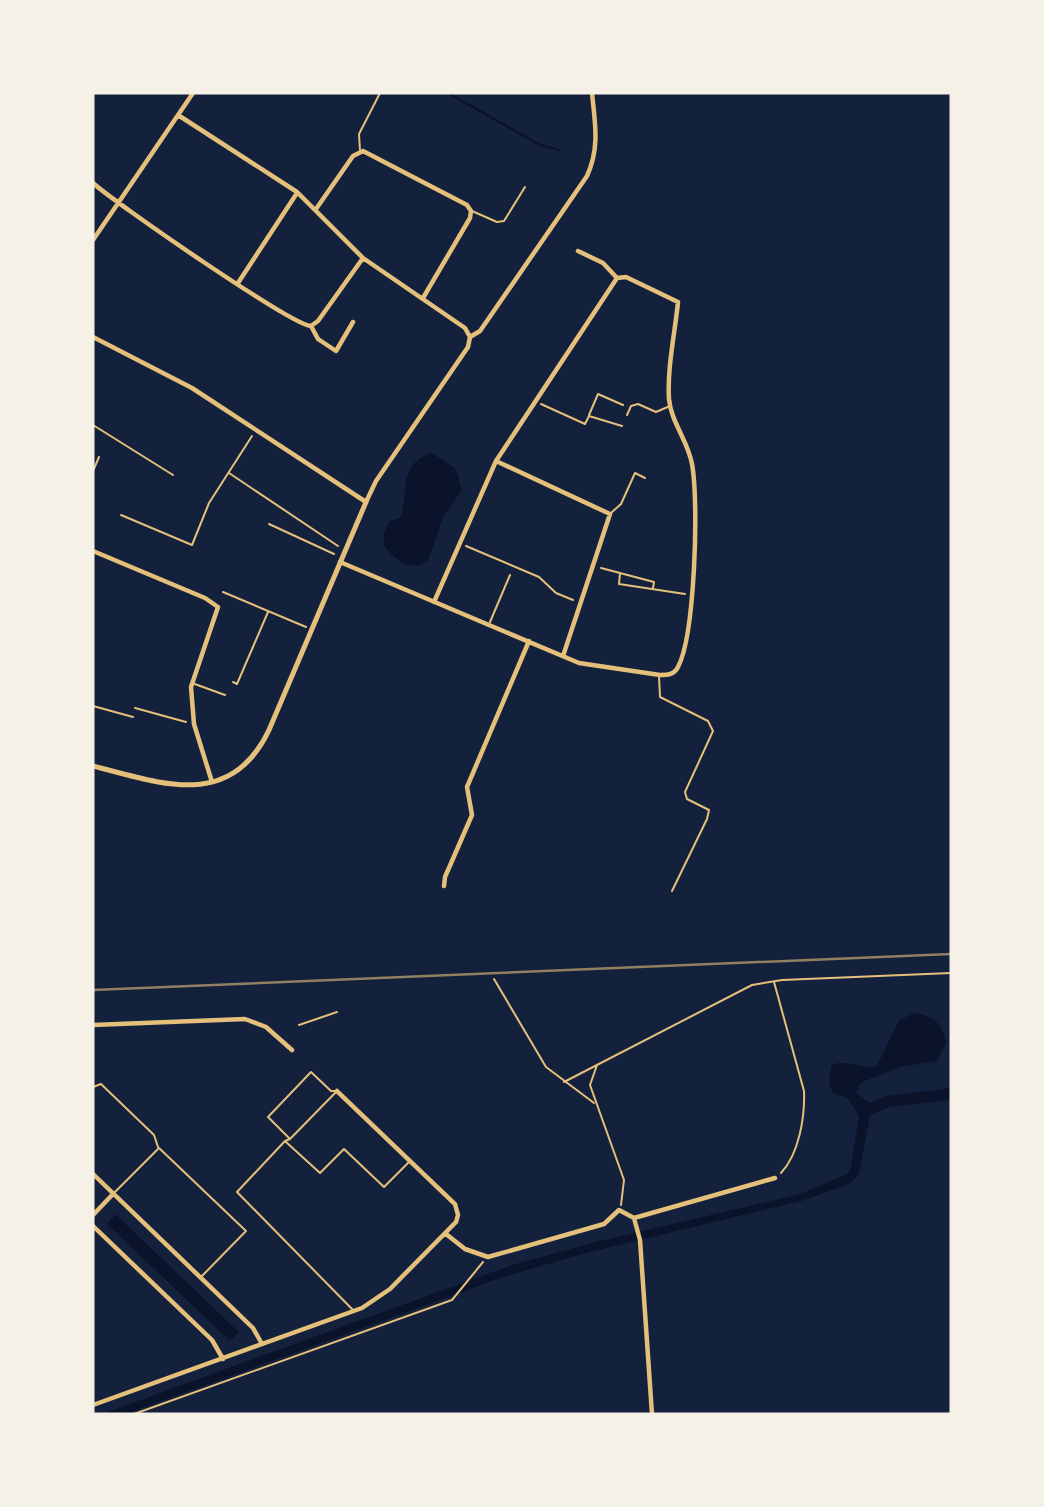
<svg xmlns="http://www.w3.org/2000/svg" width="1044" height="1507" font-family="'Public Sans',sans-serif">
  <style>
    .water { fill: #0b132b }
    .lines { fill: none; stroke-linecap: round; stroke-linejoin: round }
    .stream { stroke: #0b132b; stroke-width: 2.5 }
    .path { stroke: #e5c07b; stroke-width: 2 }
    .service { stroke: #e5c07b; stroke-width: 2 }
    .minor { stroke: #e5c07b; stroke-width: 4.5 }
    .tertiary { stroke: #e5c07b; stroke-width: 5 }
    .rail { stroke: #918062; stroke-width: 2.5 }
  </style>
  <rect width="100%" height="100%" fill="#14213d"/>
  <path class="water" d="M 432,453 L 456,469 L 462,490 L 443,517 L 428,561 C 412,574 393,559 384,545 L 384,532 L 390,521 L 400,518 C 410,494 396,464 432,453 Z
    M 915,1013 C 935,1016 942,1024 946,1043 L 937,1061 L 900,1067 L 860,1083 L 856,1093 L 870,1103 L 887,1096 L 951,1088 L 951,1100 L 890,1107 L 870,1115 L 859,1174 L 852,1182 L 838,1188 L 805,1200 L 590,1252 L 506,1276 L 126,1414 L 102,1414 L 512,1265 L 596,1242 L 800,1194 L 847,1174 L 851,1167 L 859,1116 L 847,1098 L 833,1093 L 829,1084 L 831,1066 C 843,1057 862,1070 877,1066 L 899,1020 Z
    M 115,1214 L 239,1332 L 230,1341 L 107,1224 Z"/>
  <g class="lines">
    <path class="stream" d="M 448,93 L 540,145 L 559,150"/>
    <path class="path" d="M 541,404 L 585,424 L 589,416 L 622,426
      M 589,415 L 598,394 L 623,405
      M 93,471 L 99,457
      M 229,473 L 338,546
      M 121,515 L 192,545 L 209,503 L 252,436
      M 269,524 L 334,554
      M 466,546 L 539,577 L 556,593 L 573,600
      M 601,568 L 654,582 L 653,588
      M 620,573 L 619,584 L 685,594
      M 223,592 L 306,627
      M 233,682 L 237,684 L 268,612
      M 93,706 L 133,717
      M 135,708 L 186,722
      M 494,979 L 546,1067 L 594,1103
      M 774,982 L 804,1091 C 805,1117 799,1154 781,1173
      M 597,1065 L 590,1085 L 624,1180 L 621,1205
      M 564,1082 L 752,985 L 782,980 L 951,973
      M 134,1414 L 452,1300 L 483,1262"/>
    <path class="service" d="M 360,151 L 359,134 L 380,93
      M 472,211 L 497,222 L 504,221 L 525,187
      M 627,415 L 631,406 L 638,404 L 656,412 L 670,406
      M 93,425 L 173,475
      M 611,513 L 621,504 L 635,473 L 645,478
      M 490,622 L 510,575
      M 659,676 L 660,697 L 708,721 L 713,731 L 685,792 L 687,799 L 709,810 L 707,819 L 672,891
      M 192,683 L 225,695
      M 299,1025 L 337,1012
      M 93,1087 L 101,1084 L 154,1135 L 158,1147
      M 290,1139 L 268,1117 L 311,1072 L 331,1091 L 337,1091 L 290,1139 L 285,1141 L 237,1192 L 353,1310
      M 286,1142 L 320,1173 L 344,1149 L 384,1187 L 410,1161
      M 113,1194 L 159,1148 L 246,1231 L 201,1277"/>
    <path class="minor" d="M 178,115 L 297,192 L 363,258 L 465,328 L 470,337
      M 93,183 C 115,203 293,326 311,326
      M 316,209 L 353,156 L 363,151 L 467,205 L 471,211 L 470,218 L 423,298
      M 93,240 L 193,93
      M 578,251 L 603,263 L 617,278
      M 238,283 L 297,193
      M 311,326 L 318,321 L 363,258
      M 311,326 L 318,339 L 336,351 L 353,322
      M 93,337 L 192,388 L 366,502 L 376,481 L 468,347 L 470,337 L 480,331 L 587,176 C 600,148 595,123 592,93
      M 496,461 L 610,514 L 563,656
      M 93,551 L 205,598 L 218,607 L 191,687 L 194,724 L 212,782
      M 340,562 L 579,663 L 660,675 C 667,675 674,675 678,667 C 695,635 699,502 692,464 C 688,441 671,422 669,399 C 667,368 675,333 678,302 L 626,277 L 617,278
      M 434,602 L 496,461 L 617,278
      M 444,886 L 445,877 L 472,815 L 467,787 L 529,641
      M 93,1025 L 245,1019 L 266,1027 L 292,1050
      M 93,1174 L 253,1328 L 262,1344
      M 93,1215 L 113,1194
      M 634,1218 L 640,1240 L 652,1414
      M 93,1226 L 212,1340 L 223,1359
      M 446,1234 L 465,1249 L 488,1257 L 604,1224 L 619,1210 L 634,1218 L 775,1178
      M 93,1405 L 362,1308 L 390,1289 L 456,1222 L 458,1215 L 455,1204 L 337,1091"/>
    <path class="tertiary" d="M 93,766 C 160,783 231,811 269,730 L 366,502"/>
    <path class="rail" d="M 93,990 L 951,954"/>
  </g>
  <rect width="1044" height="1507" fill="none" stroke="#f6f1e7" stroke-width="189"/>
</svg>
